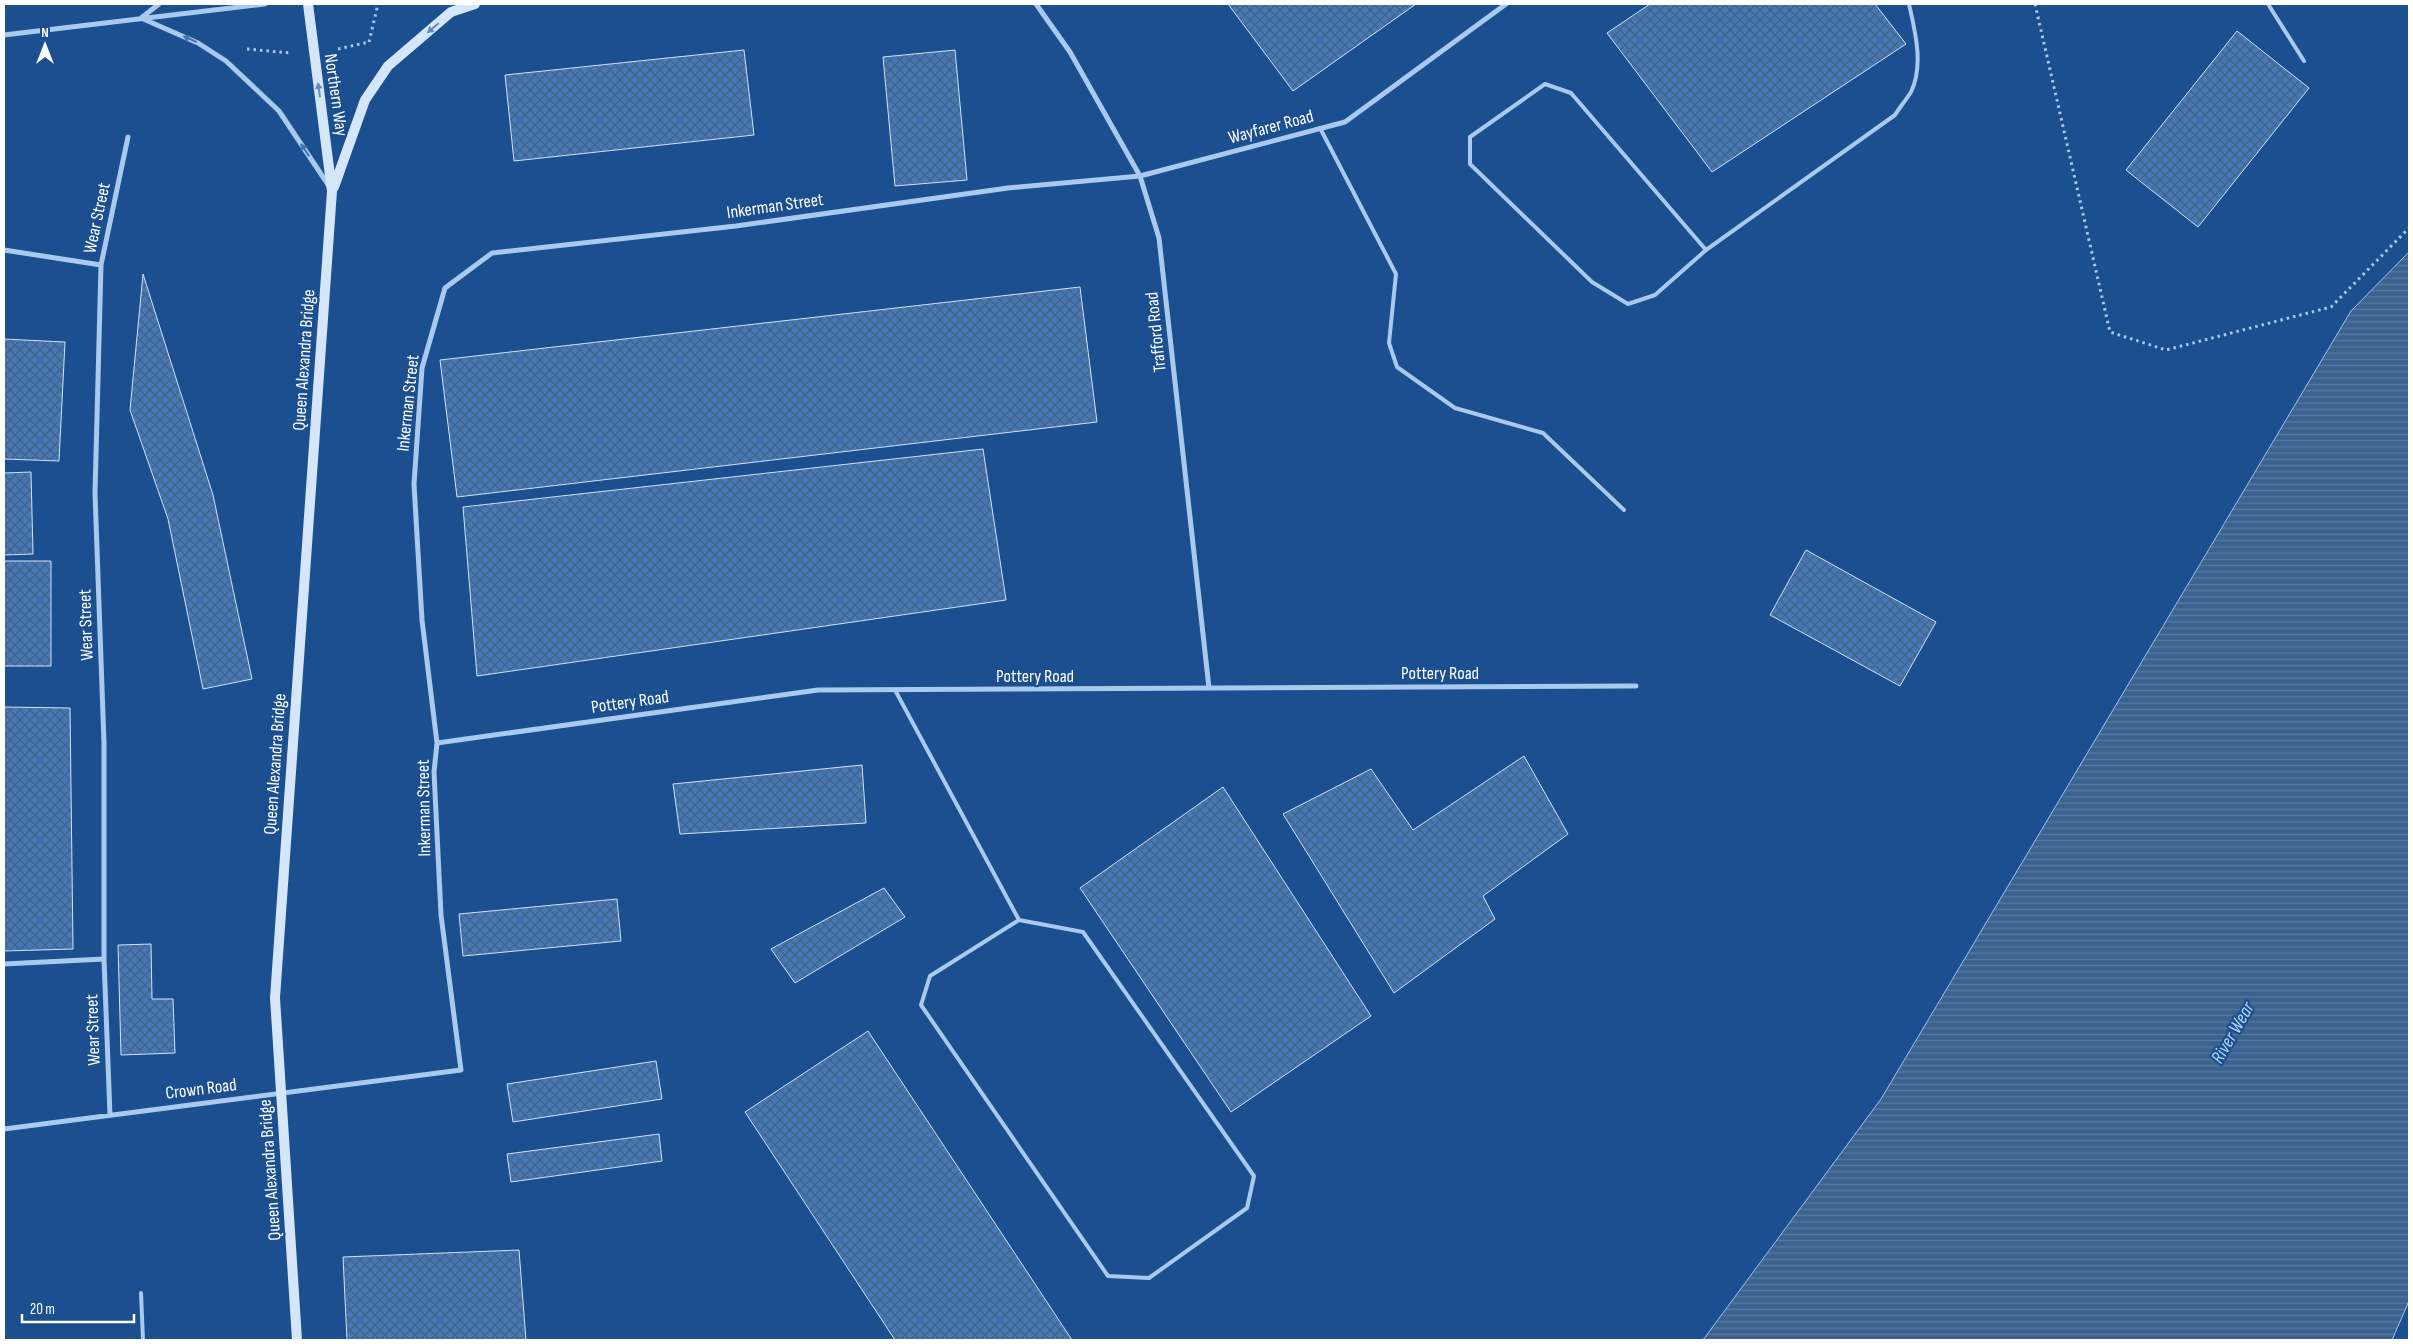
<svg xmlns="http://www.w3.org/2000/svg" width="2413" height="1344" font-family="'Sofia Sans Condensed',sans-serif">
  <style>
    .water { fill: url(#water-rules); stroke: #9cc4f0 }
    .building { fill: url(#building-cross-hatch); stroke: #cfe3fa }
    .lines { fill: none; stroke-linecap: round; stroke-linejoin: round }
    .path { stroke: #a9c9ee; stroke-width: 3; stroke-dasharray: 2.5 4; stroke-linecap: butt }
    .service { stroke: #a9c9ee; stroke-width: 4 }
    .minor { stroke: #a9c9ee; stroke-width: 5 }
    .secondary { stroke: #d6e6fa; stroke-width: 10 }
    .secondary-bridge { stroke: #d6e6fa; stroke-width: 10 }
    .oneway { fill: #668bba }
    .oneway2 { fill: #4674ac }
    .labels { text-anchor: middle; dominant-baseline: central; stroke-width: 4.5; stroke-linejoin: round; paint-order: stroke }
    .street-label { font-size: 18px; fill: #fff; stroke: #1b4f8f }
    .water-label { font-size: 19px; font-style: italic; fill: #b5d3f5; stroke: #1b4f8f }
  </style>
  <defs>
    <pattern id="water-rules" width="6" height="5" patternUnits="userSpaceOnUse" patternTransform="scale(1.25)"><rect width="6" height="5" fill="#3c6290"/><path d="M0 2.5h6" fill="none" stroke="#597aa1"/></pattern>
    <pattern id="building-cross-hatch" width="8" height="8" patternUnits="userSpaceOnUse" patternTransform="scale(1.25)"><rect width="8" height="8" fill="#4478b7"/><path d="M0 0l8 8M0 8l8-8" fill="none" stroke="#486282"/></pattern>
  </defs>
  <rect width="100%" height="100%" fill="#1b4f8f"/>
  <path class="water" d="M 2409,252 L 2409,1301 L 2392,1340 L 1703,1340 L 1881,1099 L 2351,311 Z"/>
  <path class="building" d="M 1228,4 L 1416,4 L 1293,91 Z
    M 1650,4 L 1875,4 L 1906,44 L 1712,172 L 1607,33 Z
    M 2237,31 L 2309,88 L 2198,227 L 2126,170 Z
    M 744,50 L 754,135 L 514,161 L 505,75 Z
    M 955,50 L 967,180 L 895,186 L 883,57 Z
    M 143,274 L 213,495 L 252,679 L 203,689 L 168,519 L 130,410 Z
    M 1080,287 L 1097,422 L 457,497 L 440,360 Z
    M 4,339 L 65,342 L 59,461 L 4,459 Z
    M 983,449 L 1006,600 L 477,676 L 463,507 Z
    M 31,472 L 33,554 L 4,555 L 4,473 Z
    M 1806,550 L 1936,622 L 1900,686 L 1770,615 Z
    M 4,561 L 51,561 L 51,666 L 4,666 Z
    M 4,707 L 70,708 L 73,949 L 4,951 Z
    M 1524,756 L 1568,834 L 1483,896 L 1495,919 L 1394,993 L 1283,814 L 1371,769 L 1413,830 Z
    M 862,765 L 866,823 L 680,834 L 673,784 Z
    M 1223,787 L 1371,1016 L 1231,1112 L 1080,888 Z
    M 884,888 L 905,917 L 795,983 L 771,949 Z
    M 617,899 L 621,941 L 463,956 L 459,914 Z
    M 151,944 L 152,999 L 173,999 L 175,1053 L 121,1055 L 118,945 Z
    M 868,1031 L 1072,1340 L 895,1340 L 745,1112 Z
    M 656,1061 L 662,1099 L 513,1122 L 507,1084 Z
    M 659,1134 L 662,1161 L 511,1182 L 507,1154 Z
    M 519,1250 L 526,1340 L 347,1340 L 343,1257 Z"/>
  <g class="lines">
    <path class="path" d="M 2035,4 L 2110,332 L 2166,350 L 2331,307 L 2409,228
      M 369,42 L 378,4
      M 247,49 L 290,53
      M 338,49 L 369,42"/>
    <path class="service" d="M 2268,4 L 2304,61
      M 1320,128 L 1396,274 L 1389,343 L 1397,367 L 1455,408 L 1543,433 L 1624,510
      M 1706,250 L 1571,93 L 1545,84 L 1470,137 L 1470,164 L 1592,282 L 1628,304 L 1655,295 L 1706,250 L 1895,115 C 1900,107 1906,100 1911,92 C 1924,65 1915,31 1909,4
      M 895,690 L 1019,920 L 1083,932 L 1254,1176 L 1247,1208 L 1149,1278 L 1108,1276 L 921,1005 L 930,976 L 1019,920
      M 141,1293 L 143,1340"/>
    <path class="minor" d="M 1036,4 L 1070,52 L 1140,176 L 1159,238 L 1209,688
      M 141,18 L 198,43 L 226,61 L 279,111 L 329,186
      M 141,18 L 159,4
      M 4,35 L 265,4
      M 4,250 L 101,265
      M 437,743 L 818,690 L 1636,686
      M 4,964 L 104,959
      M 110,1115 L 104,959 L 104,743 L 95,493 L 101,265 L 128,137
      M 4,1129 L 461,1070 L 441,915 L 434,772 L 437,743 L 422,620 L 414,484 L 422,368 L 445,288 L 492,253 L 736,226 L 1008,188 L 1140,176 L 1345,122 L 1506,4"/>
    <path class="secondary" d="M 334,187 L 365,100 L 388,66 L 451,12 L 475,4
      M 275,998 L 332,191 L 308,4"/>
    <path class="secondary-bridge" d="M 275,998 L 297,1340"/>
  </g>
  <defs><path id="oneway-solid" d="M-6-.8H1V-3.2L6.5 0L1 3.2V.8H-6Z" transform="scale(1.25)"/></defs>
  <g class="oneway">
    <use href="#oneway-solid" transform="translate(433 28) rotate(140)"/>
    <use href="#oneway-solid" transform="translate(319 90) rotate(-98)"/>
  </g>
  <g class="oneway2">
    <use href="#oneway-solid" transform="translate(190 39) rotate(-156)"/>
    <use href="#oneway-solid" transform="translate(305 150) rotate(-124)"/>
  </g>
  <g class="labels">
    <g class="street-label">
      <text transform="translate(336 95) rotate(82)">Northern Way</text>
      <text transform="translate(1271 127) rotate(-15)">Wayfarer Road</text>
      <text transform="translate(775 206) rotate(-8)">Inkerman Street</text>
      <text transform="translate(97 218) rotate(-78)">Wear Street</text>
      <text transform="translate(1156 332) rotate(-96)">Trafford Road</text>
      <text transform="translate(304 360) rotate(-86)">Queen Alexandra Bridge</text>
      <text transform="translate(408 403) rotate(-84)">Inkerman Street</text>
      <text transform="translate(86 625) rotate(-92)">Wear Street</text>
      <text x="1440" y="673">Pottery Road</text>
      <text x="1035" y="676">Pottery Road</text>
      <text transform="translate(630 702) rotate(-8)">Pottery Road</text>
      <text transform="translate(275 764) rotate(-86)">Queen Alexandra Bridge</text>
      <text transform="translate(424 808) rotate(-91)">Inkerman Street</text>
      <text transform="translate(93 1030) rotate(-92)">Wear Street</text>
      <text transform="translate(201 1089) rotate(-7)">Crown Road</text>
      <text transform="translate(270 1170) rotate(-94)">Queen Alexandra Bridge</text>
    </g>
    <g class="water-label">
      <text transform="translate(2233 1033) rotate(-60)">River Wear</text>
    </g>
  </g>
  <rect width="2413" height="1344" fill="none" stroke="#ffffff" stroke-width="10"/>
  <g transform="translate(45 45)" stroke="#1b4f8f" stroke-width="4" paint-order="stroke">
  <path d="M0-4L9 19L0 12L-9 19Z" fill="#ffffff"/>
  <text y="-8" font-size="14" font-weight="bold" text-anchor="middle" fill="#ffffff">N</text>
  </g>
  <path d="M22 1314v8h112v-8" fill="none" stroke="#ffffff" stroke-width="2.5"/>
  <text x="30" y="1314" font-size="15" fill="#ffffff" stroke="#1b4f8f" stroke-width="4" paint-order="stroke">20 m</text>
</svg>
